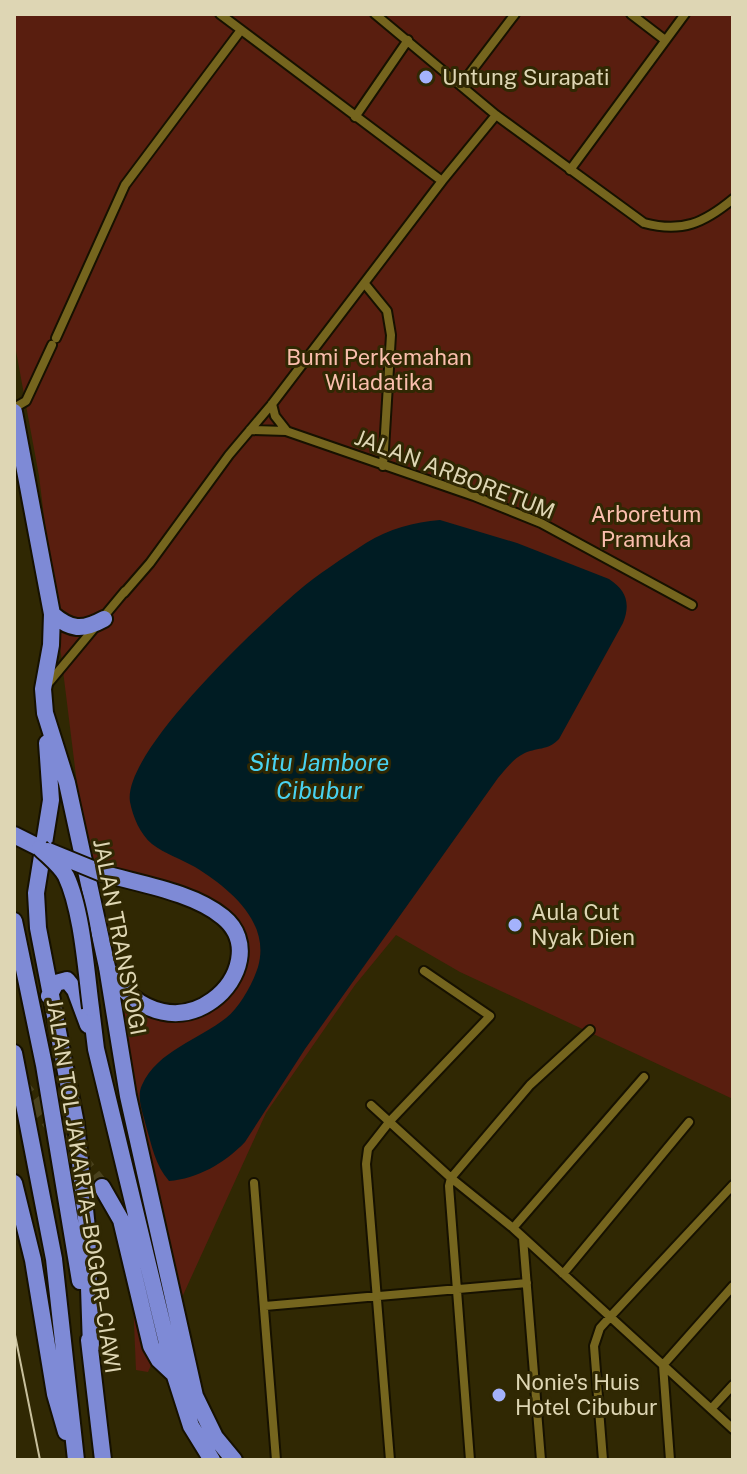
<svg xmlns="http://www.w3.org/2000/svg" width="747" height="1474" font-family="'Public Sans',sans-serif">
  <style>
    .green { fill: #591e0f }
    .water { fill: #001c23 }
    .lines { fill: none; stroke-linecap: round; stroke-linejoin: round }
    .highway-tunnel { stroke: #4a421e; stroke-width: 16; stroke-dasharray: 16 8; stroke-linecap: butt }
    .street-casing { stroke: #161100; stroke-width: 12 }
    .highway-casing { stroke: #161100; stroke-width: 20 }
    .street { stroke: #75651e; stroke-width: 8 }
    .highway { stroke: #7e8ad6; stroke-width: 16 }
    .tram { stroke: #c8c09d; stroke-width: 2 }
    .highway-bridge-casing { stroke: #161100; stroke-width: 20; stroke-linecap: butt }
    .highway-bridge { stroke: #7e8ad6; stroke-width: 16 }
    .poi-dot { fill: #a4b2fc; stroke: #302803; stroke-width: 3 }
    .labels { text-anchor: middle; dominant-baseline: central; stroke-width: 6; stroke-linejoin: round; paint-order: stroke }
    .poi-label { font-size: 22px; fill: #ded6b4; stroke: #302803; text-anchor: start }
    .park-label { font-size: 22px; fill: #fabead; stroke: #302803 }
    .street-label { font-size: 22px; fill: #ded6b4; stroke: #302803 }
    .water-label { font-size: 24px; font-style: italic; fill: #49d2f0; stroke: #302803 }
  </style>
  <rect width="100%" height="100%" fill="#302803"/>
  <path class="green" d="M 14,14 L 733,14 L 733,1099 L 460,972 L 396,935 L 355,985 L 266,1113 L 148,1372 L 136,1370 L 123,1066 L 108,979 L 173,1015 L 232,983 L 235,924 L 111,871 L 86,857 L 39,476 L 14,340 Z"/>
  <path class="water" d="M 440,520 L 517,543 L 609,579 C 626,590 631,603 623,623 L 559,739 C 548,751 536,747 523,754 C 513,759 505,770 498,778 L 305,1049 L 245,1142 C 225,1163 197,1179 169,1181 C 155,1165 152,1146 146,1126 C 143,1113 136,1097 142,1085 C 157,1051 200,1039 226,1018 C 240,1007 253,983 258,967 C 271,922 229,888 195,867 C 181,859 165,854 152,844 C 140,834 133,817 130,802 C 122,752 259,625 297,592 C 318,574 343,558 366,543 C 389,529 414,522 440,520 Z"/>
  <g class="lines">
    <path class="highway-tunnel" d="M 18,1082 L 102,1187"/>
    <defs>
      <path id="street" d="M 220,14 L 442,181
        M 375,14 L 496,115 L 644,223 C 682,233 704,223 733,199
        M 631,14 L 665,40
        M 461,85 L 515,14
        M 355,117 L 408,40
        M 570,170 L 685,14
        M 365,284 L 387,311 L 391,335 L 383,466
        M 56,338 L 125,185 L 241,30
        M 272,404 L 275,416 L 286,430
        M 14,408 L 26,401 L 52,345
        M 250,430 L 286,431 L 474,496 L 541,523 L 692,605
        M 124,593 L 150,563 L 229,455 L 272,404 L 442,181 L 496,115
        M 47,685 L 125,591
        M 371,1105 L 451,1178 L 513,1228 L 733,1429
        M 254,1183 L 276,1460
        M 513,1228 L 644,1077
        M 523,1238 L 541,1460
        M 563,1274 L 689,1122
        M 265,1306 L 527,1283
        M 711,1409 L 733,1385
        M 390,1460 L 366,1164 L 368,1149 L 390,1121 L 490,1016 L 424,971
        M 470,1460 L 449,1186 L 451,1178 L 530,1085 L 590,1030
        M 603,1460 L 594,1346 L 600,1328 L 610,1317 L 733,1185
        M 670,1460 L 663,1365 L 733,1286"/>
      <path id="highway" d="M 14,412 L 52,614 L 51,645 L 43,689 L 45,713 L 67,783 L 107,967 L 128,1096 L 195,1396 L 215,1437 L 234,1460
        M 52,614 C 71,630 82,631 104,619
        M 47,743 L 51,800 L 36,893 L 38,928 L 76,1124 L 87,1228 L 91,1347
        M 14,835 L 40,848
        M 102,873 C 139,884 193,892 223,917 C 281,964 176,1075 107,968
        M 14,921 L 44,1065 L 80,1281
        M 49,996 L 56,983 L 67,980 L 75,990 L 88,1025
        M 91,1008 L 96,1049 L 175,1376 L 191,1426 L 212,1460
        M 14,1053 L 54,1259 L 76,1460
        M 14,1183 L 33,1260 L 55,1394 L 66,1432
        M 102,1187 L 121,1220 L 151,1346 L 159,1360 L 174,1374
        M 89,1340 L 103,1460"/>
    </defs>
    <use href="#street" class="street-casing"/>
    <use href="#highway" class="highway-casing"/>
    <use href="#street" class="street"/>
    <use href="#highway" class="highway"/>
    <path class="tram" d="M 14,1330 L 40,1460"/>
    <defs>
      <path id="highway-bridge" d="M 40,848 C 49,857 60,865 66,876 C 82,910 86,970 91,1008
        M 48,851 L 102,873"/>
    </defs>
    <use href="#highway-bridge" class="highway-bridge-casing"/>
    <use href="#highway-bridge" class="highway-bridge"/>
  </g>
  <g class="poi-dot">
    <circle cx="426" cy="77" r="8"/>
    <circle cx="515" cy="925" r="8"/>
    <circle cx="499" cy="1395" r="8"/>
  </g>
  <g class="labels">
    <g class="poi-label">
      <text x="442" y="77">Untung Surapati</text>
      <text x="531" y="912">Aula Cut<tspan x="531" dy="25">Nyak Dien</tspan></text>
      <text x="515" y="1382">Nonie's Huis<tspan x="515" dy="25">Hotel Cibubur</tspan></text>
    </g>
    <g class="park-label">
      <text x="379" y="357">Bumi Perkemahan<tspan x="379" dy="25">Wiladatika</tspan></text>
      <text x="646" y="514">Arboretum<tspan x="646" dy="25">Pramuka</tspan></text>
    </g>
    <g class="street-label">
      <text transform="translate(455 474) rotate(21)">JALAN ARBORETUM</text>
      <text transform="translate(120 937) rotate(79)">JALAN TRANSYOGI</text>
      <text transform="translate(84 1186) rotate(81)">JALAN TOL JAKARTA–BOGOR–CIAWI</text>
    </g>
    <g class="water-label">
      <text x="319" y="762">Situ Jambore<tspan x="319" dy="28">Cibubur</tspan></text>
    </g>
  </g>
  <rect width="747" height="1474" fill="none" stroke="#ded6b4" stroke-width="32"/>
</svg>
